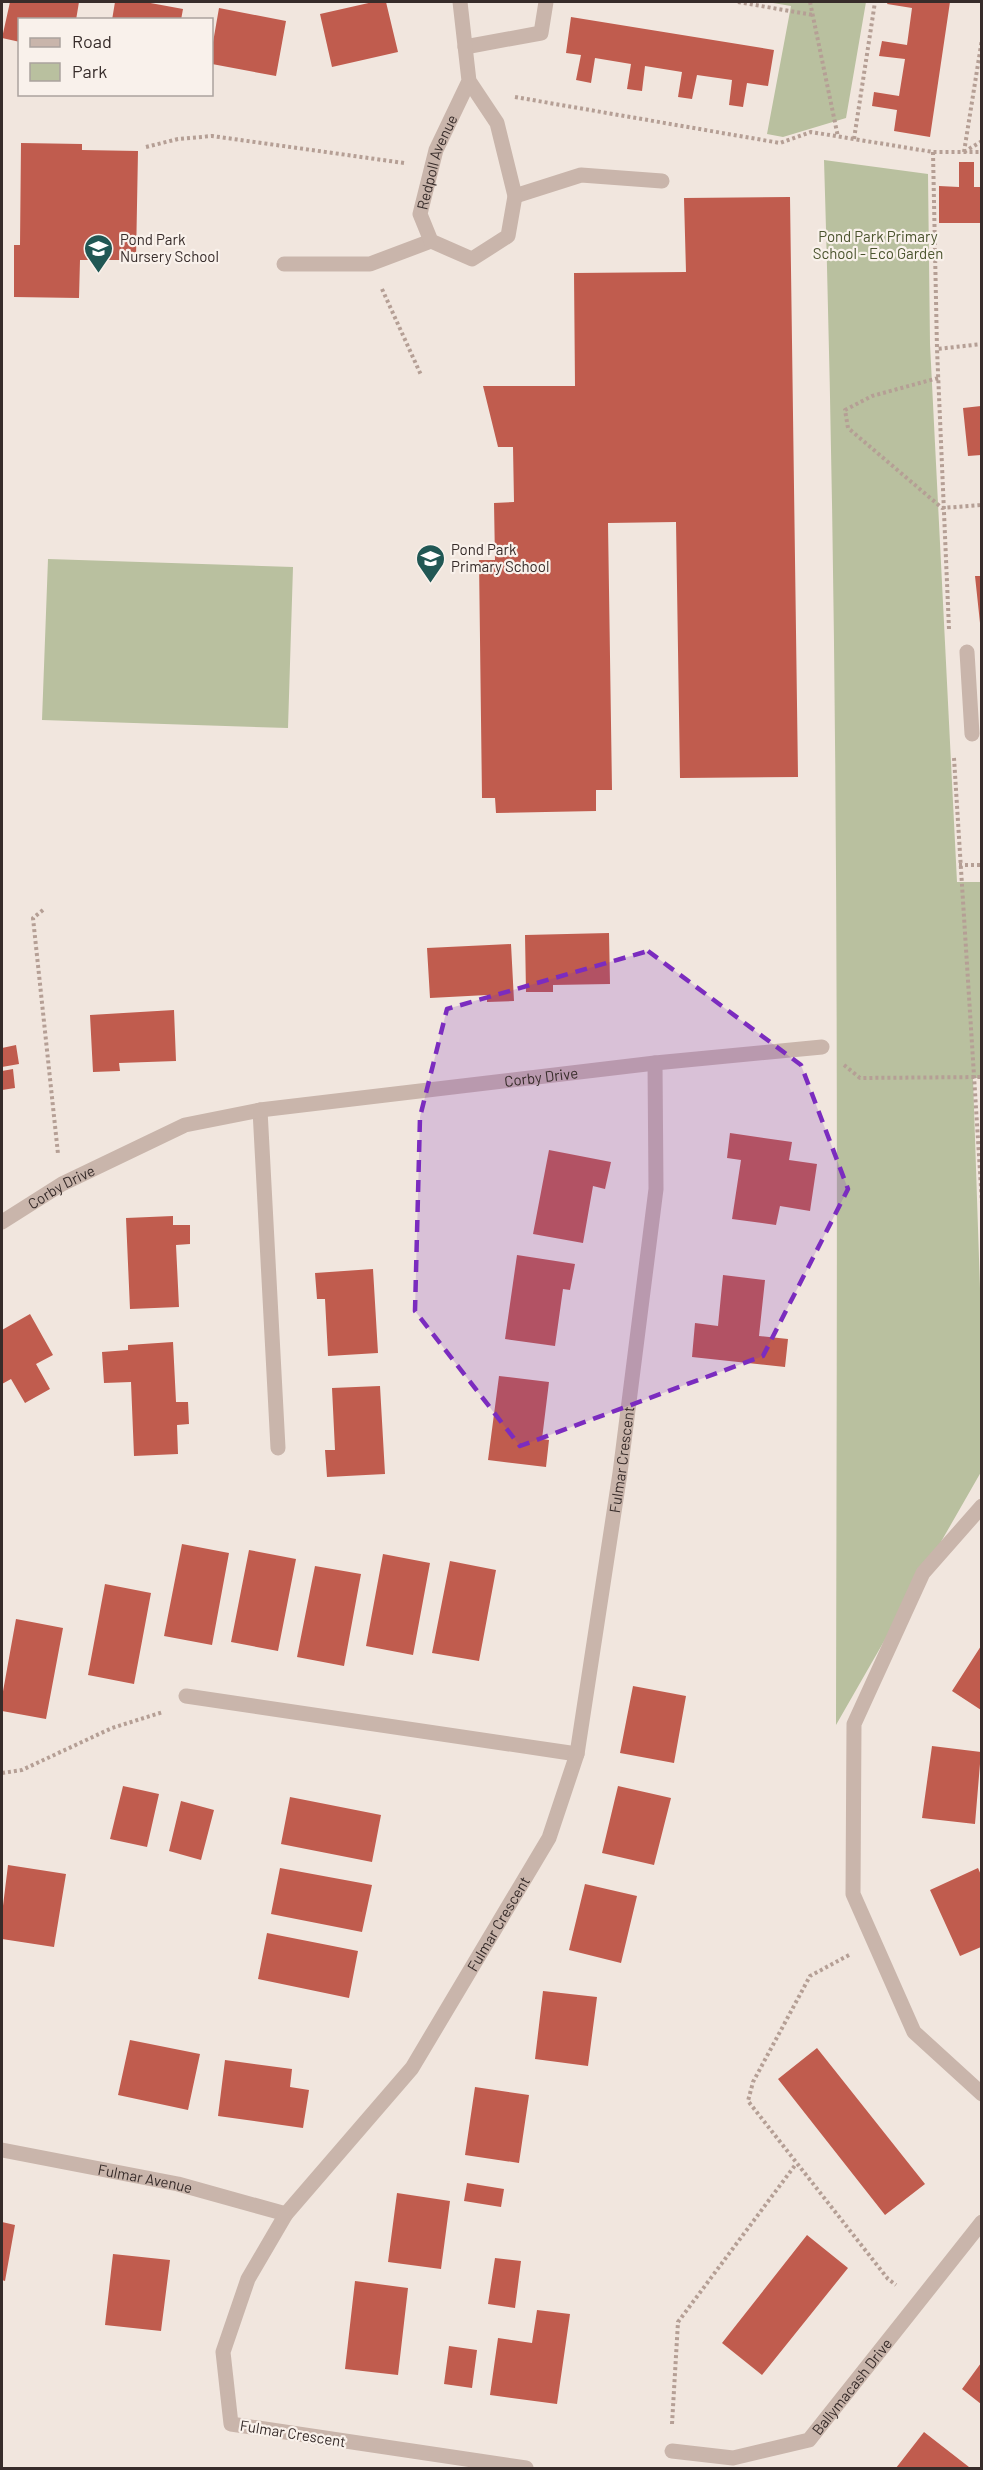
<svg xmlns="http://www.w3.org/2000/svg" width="983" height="2470" font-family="Barlow,sans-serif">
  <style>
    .green { fill: #b9c09f }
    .building { fill: #c05c4e }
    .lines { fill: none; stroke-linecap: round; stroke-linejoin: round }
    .path { stroke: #b59f95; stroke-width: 4; stroke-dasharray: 3 3; stroke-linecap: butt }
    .lane { stroke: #c9b5ab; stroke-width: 15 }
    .street { stroke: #c9b5ab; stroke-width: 15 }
    .marked { fill: #7b2cbf; fill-opacity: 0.2; stroke: #7b2cbf; stroke-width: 4.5; stroke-dasharray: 12 8; stroke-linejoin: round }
    .labels { text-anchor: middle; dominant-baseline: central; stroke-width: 4.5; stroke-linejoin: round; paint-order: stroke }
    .street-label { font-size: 15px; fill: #372c2a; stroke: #f9f1eb }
    .park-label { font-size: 15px; fill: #4b542e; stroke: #f9f1eb }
    .poi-label { font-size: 15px; fill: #372c2a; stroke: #f9f1eb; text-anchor: start }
  </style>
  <rect width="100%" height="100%" fill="#f1e6de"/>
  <path class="green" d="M 767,2 L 866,2 L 846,118 L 783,137 L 767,134 L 791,6 Z
    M 824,160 L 928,174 L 930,344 L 957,882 L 982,882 L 982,1078 L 973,1078 L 981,1318 L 981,1472 L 836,1725 C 837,1203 840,681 824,160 Z
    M 48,559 L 293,567 L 288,728 L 42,720 Z"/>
  <path class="building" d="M 10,2 L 79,2 L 76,20 L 20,20 L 20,42 L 2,38 Z
    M 115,2 L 145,2 L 183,9 L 181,20 L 112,20 Z
    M 373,2 L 386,2 L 398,52 L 332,67 L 320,14 Z
    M 888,2 L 950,2 L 930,137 L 894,131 L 897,110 L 872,106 L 874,92 L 899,96 L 905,59 L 879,56 L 882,41 L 907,45 L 912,8 L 887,4 Z
    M 219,8 L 286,21 L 276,76 L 212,64 L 212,48 Z
    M 571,17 L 774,50 L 768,86 L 747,83 L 743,107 L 729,105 L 732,80 L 697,75 L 692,99 L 678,97 L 682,72 L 645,66 L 642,91 L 627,89 L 631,64 L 595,58 L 591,83 L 576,80 L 581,55 L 566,53 Z
    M 21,143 L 82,144 L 82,150 L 138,151 L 136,260 L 80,260 L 79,298 L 14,297 L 14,245 L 20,245 Z
    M 959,162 L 974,162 L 974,187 L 981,187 L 981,223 L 939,223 L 939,186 L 959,187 Z
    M 790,197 L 798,777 L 680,778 L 676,522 L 608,523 L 612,790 L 596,790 L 596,811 L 496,813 L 495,798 L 482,798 L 479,560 L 495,560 L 494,503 L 514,502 L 513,447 L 498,447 L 483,386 L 575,386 L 574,273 L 686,272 L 684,198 Z
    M 981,406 L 981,455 L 968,456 L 963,408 Z
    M 975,576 L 981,576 L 981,623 L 980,623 Z
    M 609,933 L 610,984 L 553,985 L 553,992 L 526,992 L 525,935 Z
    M 511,944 L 514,1001 L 487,1002 L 487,995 L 430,998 L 427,948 Z
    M 174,1010 L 176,1061 L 119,1063 L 120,1071 L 93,1072 L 90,1015 Z
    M 16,1045 L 19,1064 L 2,1067 L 2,1048 Z
    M 13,1069 L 15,1088 L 2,1090 L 2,1071 Z
    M 730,1133 L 792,1142 L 789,1160 L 817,1164 L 810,1211 L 780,1206 L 776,1225 L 732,1219 L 741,1160 L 727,1158 Z
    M 549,1150 L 611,1162 L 605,1189 L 593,1186 L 583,1243 L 533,1234 Z
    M 173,1216 L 173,1225 L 190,1225 L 190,1244 L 176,1245 L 179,1307 L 130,1309 L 126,1218 Z
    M 517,1255 L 575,1264 L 570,1290 L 563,1289 L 555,1346 L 505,1339 Z
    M 373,1269 L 378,1353 L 328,1356 L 325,1299 L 317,1299 L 315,1273 Z
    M 723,1275 L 765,1280 L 759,1336 L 788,1339 L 785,1367 L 692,1357 L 695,1323 L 718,1326 Z
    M 30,1314 L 53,1355 L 36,1364 L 50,1389 L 25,1403 L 11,1379 L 2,1384 L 2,1330 Z
    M 173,1342 L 176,1402 L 188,1402 L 189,1424 L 177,1425 L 178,1454 L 134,1456 L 131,1382 L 104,1383 L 102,1352 L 128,1350 L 128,1345 Z
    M 499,1376 L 549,1382 L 542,1439 L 549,1440 L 546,1467 L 488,1460 Z
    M 380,1386 L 385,1474 L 327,1477 L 325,1450 L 335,1450 L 332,1388 Z
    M 182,1544 L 229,1553 L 212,1645 L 164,1636 Z
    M 249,1550 L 296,1559 L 278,1651 L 231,1642 Z
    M 383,1554 L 430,1563 L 413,1655 L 366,1646 Z
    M 450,1561 L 496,1570 L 479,1661 L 432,1653 Z
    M 315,1566 L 361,1574 L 344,1666 L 297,1657 Z
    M 105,1584 L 151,1593 L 134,1684 L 88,1675 Z
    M 16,1619 L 63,1628 L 46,1719 L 2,1711 L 2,1697 Z
    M 981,1646 L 981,1710 L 952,1691 Z
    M 633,1686 L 686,1696 L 674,1763 L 620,1753 Z
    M 932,1746 L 981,1752 L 975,1824 L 922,1818 Z
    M 123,1786 L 159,1794 L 147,1847 L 110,1839 Z
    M 618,1786 L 671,1798 L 654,1865 L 602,1853 Z
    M 290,1797 L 381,1815 L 372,1862 L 281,1844 Z
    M 181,1801 L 214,1810 L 201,1860 L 169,1851 Z
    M 8,1865 L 66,1874 L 54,1947 L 2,1939 L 2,1914 Z
    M 280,1868 L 372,1885 L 362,1932 L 271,1914 Z
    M 978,1868 L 981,1875 L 981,1947 L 960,1956 L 930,1890 Z
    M 585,1884 L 637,1896 L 621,1963 L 569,1950 Z
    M 267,1933 L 358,1951 L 349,1998 L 258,1979 Z
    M 543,1991 L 597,1997 L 588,2066 L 535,2059 Z
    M 130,2040 L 200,2054 L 188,2110 L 118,2095 Z
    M 817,2048 L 925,2184 L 885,2215 L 778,2079 Z
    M 225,2060 L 292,2069 L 290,2087 L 309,2090 L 303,2128 L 218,2116 Z
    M 475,2087 L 529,2095 L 519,2163 L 465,2155 Z
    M 467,2183 L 504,2189 L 501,2207 L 464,2201 Z
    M 397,2193 L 450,2201 L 441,2269 L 388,2262 Z
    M 2,2222 L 15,2225 L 5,2281 L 2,2280 Z
    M 807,2235 L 848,2268 L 762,2375 L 722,2343 Z
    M 113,2254 L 170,2260 L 161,2331 L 105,2325 Z
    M 495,2258 L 521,2261 L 515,2308 L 488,2304 Z
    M 355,2281 L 408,2288 L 398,2375 L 345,2369 Z
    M 537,2310 L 570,2314 L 557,2404 L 490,2395 L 498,2338 L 532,2343 Z
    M 449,2346 L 477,2350 L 472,2388 L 444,2384 Z
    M 981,2363 L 981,2404 L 962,2389 Z
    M 924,2432 L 969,2467 L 968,2468 L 896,2468 Z"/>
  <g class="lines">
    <path class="path" d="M 738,2 L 813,15
      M 810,2 L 838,137
      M 515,97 L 780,143 L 811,132 L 933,152 L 982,152
      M 854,139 L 875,2
      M 146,147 L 178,139 L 212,136 L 404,163
      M 933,152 L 937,349
      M 964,152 L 982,39
      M 964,152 L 982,141
      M 382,289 L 421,375
      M 938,378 L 872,396 L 845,410 L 848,428 L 942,508 L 982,505
      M 949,629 L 937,349 L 982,344
      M 954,758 L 982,1203
      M 959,865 L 982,865
      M 43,910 L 33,918 L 58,1154
      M 844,1065 L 860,1078 L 982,1077
      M 2,1773 L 22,1770 L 112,1728 L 163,1712
      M 849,1955 L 810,1976 L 753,2082 L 748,2101 L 888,2279 L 896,2285
      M 672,2424 L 678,2322 L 796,2164"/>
    <path class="lane" d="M 465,47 L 541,33 L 546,2
      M 515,196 L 581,175 L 662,181
      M 284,264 L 370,264 L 431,241"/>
    <g class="street">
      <path id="s1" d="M 460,2 L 469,81 L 497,123 L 515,196 L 508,236 L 472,259 L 431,241 L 420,214 L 436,150 L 469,81"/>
      <path d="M 967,652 L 972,734"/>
      <path d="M 260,1110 L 278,1448"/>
      <path id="s2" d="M 2,1222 L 62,1184 L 185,1125 L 260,1110 L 655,1063 L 822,1047"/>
      <path d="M 982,1506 L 923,1573 L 854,1724 L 853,1894 L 914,2032 L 982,2094"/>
      <path d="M 186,1696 L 577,1754"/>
      <path id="s3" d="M 2,2150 L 178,2184 L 286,2214"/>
      <path id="s4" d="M 672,2451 L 733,2458 L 809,2440 L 982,2222"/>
      <path id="s5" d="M 526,2468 L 231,2424 L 223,2352 L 248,2279 L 286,2214 L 412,2068 L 549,1838 L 577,1754 L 620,1473 L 656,1189 L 655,1063"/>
    </g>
  </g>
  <path class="marked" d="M 648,951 L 801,1065 L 848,1189 L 763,1356 L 520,1446 L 415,1311 L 420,1117 L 447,1009 Z"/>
  <defs>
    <symbol id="school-pin" viewBox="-11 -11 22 30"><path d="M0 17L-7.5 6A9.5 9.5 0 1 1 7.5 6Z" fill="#215754" stroke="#f9f1eb"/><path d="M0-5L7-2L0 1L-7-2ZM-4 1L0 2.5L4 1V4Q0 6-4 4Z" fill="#fff"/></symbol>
  </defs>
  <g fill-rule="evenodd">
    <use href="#school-pin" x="82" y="232" width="33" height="45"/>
    <use href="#school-pin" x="414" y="542" width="33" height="45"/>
  </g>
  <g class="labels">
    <g class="street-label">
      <text stroke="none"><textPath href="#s1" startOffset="417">Redpoll Avenue</textPath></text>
      <text stroke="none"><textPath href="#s2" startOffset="567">Corby Drive</textPath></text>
      <text stroke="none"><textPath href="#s2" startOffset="69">Corby Drive</textPath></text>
      <text stroke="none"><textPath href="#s5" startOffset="1370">Fulmar Crescent</textPath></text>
      <text stroke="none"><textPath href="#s5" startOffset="884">Fulmar Crescent</textPath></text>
      <text stroke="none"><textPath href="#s3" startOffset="146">Fulmar Avenue</textPath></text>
      <text stroke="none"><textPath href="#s4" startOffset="208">Ballymacash Drive</textPath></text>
      <text transform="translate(293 2433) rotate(9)">Fulmar Crescent</text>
    </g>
    <g class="park-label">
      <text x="878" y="236">Pond Park Primary<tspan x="878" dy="17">School - Eco Garden</tspan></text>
    </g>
    <g class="poi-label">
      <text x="120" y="239">Pond Park<tspan x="120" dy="17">Nursery School</tspan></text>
      <text x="451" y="549">Pond Park<tspan x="451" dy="17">Primary School</tspan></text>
    </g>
  </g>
  <rect width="983" height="2470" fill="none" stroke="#372c2a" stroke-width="6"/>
  <rect x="18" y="18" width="195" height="78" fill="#f9f1eb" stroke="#aba29e" stroke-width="1.5"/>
  <rect x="30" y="38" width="30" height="9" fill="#c9b5ab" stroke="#aba29e" stroke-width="1.5"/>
  <text x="72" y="48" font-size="18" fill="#372c2a">Road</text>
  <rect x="30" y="63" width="30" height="18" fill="#b9c09f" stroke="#aba29e" stroke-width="1.5"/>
  <text x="72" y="78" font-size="18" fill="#372c2a">Park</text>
</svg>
